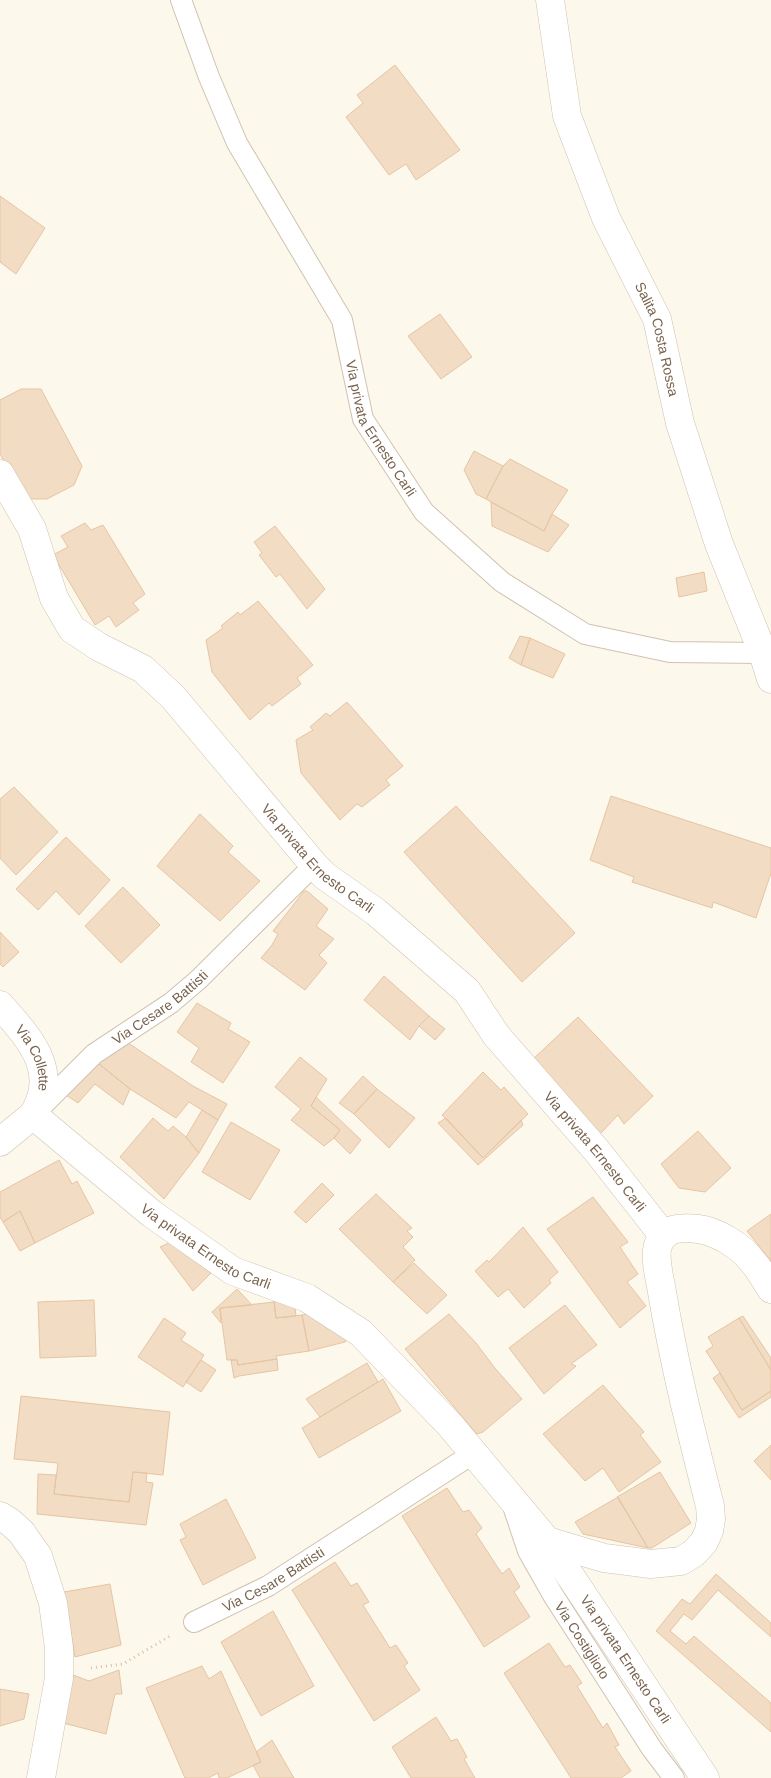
<svg xmlns="http://www.w3.org/2000/svg" width="771" height="1778" font-family="Arial,sans-serif">
  <style>
    .building { fill: #f2dcc3; stroke: #e5c5a4 }
    .lines { fill: none; stroke-linecap: round; stroke-linejoin: round }
    .service-casing { stroke: #d0c2b0; stroke-width: 22 }
    .minor-casing { stroke: #d0c2b0; stroke-width: 29 }
    .tertiary-casing { stroke: #d0c2b0; stroke-width: 29 }
    .path { stroke: #d8c0a6; stroke-width: 3; stroke-dasharray: 1 4; stroke-linecap: butt }
    .service { stroke: #fff; stroke-width: 20 }
    .minor { stroke: #fff; stroke-width: 28 }
    .tertiary { stroke: #fff; stroke-width: 28 }
    .labels { text-anchor: middle; dominant-baseline: central; stroke-width: 4.5; stroke-linejoin: round; paint-order: stroke }
    .street-label { font-size: 14px; fill: #79634e; stroke: #fffcf3 }
  </style>
  <rect width="100%" height="100%" fill="#fdf8ec"/>
  <path class="building" d="M 395,65 L 460,150 L 416,180 L 406,164 L 389,175 L 346,117 L 363,103 L 357,95 Z
    M 0,196 L 45,228 L 16,274 L 0,262 Z
    M 440,314 L 472,357 L 441,379 L 408,336 Z
    M 21,389 L 41,389 L 82,466 L 74,485 L 47,499 L 25,499 L 0,454 L 0,400 Z
    M 474,451 L 503,466 L 486,499 L 476,494 L 464,470 Z
    M 510,459 L 568,490 L 552,514 L 544,531 L 486,499 L 503,466 Z
    M 491,502 L 544,531 L 552,514 L 569,525 L 548,552 L 492,526 Z
    M 85,523 L 91,530 L 103,525 L 145,594 L 133,603 L 139,610 L 116,627 L 109,616 L 95,625 L 53,555 L 68,547 L 61,536 Z
    M 275,526 L 325,589 L 307,609 L 280,574 L 276,577 L 259,555 L 262,553 L 254,542 Z
    M 704,572 L 707,591 L 679,597 L 676,578 Z
    M 258,601 L 313,665 L 297,678 L 301,684 L 272,706 L 269,703 L 250,720 L 212,672 L 206,640 L 223,628 L 221,626 L 238,612 L 240,615 Z
    M 520,636 L 530,638 L 521,665 L 509,658 Z
    M 530,638 L 565,654 L 553,678 L 521,665 Z
    M 347,702 L 403,766 L 386,780 L 390,785 L 362,807 L 357,804 L 340,820 L 301,773 L 296,740 L 313,730 L 310,727 L 326,713 L 330,716 Z
    M 14,787 L 58,832 L 16,875 L 0,858 L 0,799 Z
    M 611,796 L 771,848 L 771,873 L 756,918 L 713,902 L 712,908 L 632,882 L 634,877 L 590,860 Z
    M 456,806 L 575,933 L 522,982 L 404,852 Z
    M 200,814 L 233,846 L 228,852 L 260,881 L 220,921 L 157,866 Z
    M 66,837 L 110,880 L 79,915 L 56,891 L 38,910 L 16,889 Z
    M 123,887 L 160,925 L 121,963 L 85,926 Z
    M 304,891 L 307,891 L 328,909 L 316,926 L 334,939 L 319,955 L 327,963 L 305,990 L 261,958 L 272,945 L 278,934 L 273,931 Z
    M 0,932 L 19,952 L 3,967 L 0,964 Z
    M 384,976 L 429,1016 L 419,1026 L 410,1040 L 364,1000 Z
    M 197,1003 L 231,1023 L 228,1029 L 250,1042 L 223,1083 L 191,1062 L 199,1048 L 177,1032 Z
    M 429,1016 L 445,1029 L 435,1040 L 419,1026 Z
    M 578,1017 L 653,1096 L 624,1124 L 618,1115 L 600,1134 L 532,1060 Z
    M 125,1041 L 193,1086 L 227,1104 L 218,1120 L 189,1102 L 176,1118 L 130,1089 L 98,1063 Z
    M 300,1057 L 327,1079 L 311,1106 L 340,1130 L 334,1138 L 324,1146 L 291,1120 L 301,1109 L 275,1087 Z
    M 98,1063 L 130,1089 L 123,1105 L 95,1084 L 78,1103 L 66,1095 Z
    M 483,1072 L 501,1090 L 504,1087 L 528,1114 L 483,1158 L 442,1115 Z
    M 363,1076 L 377,1089 L 354,1114 L 339,1103 Z
    M 377,1089 L 415,1118 L 389,1148 L 354,1114 Z
    M 316,1097 L 361,1140 L 350,1154 L 334,1138 L 340,1130 L 311,1106 Z
    M 202,1110 L 218,1120 L 199,1153 L 186,1137 Z
    M 153,1118 L 168,1131 L 173,1126 L 186,1137 L 199,1153 L 164,1199 L 120,1157 Z
    M 446,1118 L 483,1158 L 521,1120 L 523,1125 L 478,1165 L 438,1123 Z
    M 231,1122 L 280,1150 L 250,1200 L 202,1172 Z
    M 698,1131 L 731,1168 L 705,1192 L 679,1188 L 661,1164 Z
    M 59,1160 L 72,1184 L 77,1181 L 94,1213 L 35,1243 L 20,1211 L 3,1222 L 0,1217 L 0,1192 Z
    M 322,1183 L 334,1195 L 306,1223 L 294,1212 Z
    M 376,1194 L 412,1228 L 407,1231 L 413,1237 L 403,1247 L 415,1260 L 393,1282 L 339,1229 Z
    M 593,1197 L 628,1242 L 620,1247 L 638,1274 L 627,1282 L 646,1306 L 620,1328 L 547,1229 Z
    M 20,1211 L 35,1243 L 20,1251 L 3,1222 Z
    M 771,1214 L 771,1261 L 747,1231 Z
    M 523,1227 L 558,1272 L 549,1280 L 551,1283 L 524,1308 L 508,1289 L 498,1297 L 475,1271 L 487,1260 L 489,1262 Z
    M 171,1242 L 211,1273 L 193,1291 L 160,1247 Z
    M 414,1263 L 447,1295 L 427,1314 L 393,1282 Z
    M 237,1289 L 252,1305 L 220,1308 L 221,1323 L 212,1312 Z
    M 94,1300 L 96,1356 L 40,1358 L 38,1302 Z
    M 274,1300 L 295,1308 L 296,1316 L 276,1318 Z
    M 274,1302 L 276,1318 L 302,1315 L 309,1351 L 276,1356 L 277,1359 L 238,1365 L 237,1360 L 227,1360 L 220,1308 Z
    M 565,1305 L 597,1345 L 571,1364 L 576,1366 L 544,1394 L 509,1348 Z
    M 317,1312 L 347,1339 L 345,1342 L 309,1351 L 302,1315 Z
    M 449,1314 L 476,1343 L 494,1367 L 522,1399 L 483,1432 L 477,1434 L 405,1349 Z
    M 743,1316 L 771,1358 L 771,1370 L 739,1318 Z
    M 164,1318 L 186,1333 L 181,1340 L 204,1355 L 183,1387 L 138,1357 Z
    M 739,1318 L 771,1370 L 771,1391 L 742,1410 L 720,1373 L 706,1351 L 713,1346 L 708,1337 Z
    M 277,1359 L 278,1370 L 239,1376 L 234,1378 L 231,1360 L 237,1360 L 238,1365 Z
    M 201,1360 L 216,1370 L 201,1392 L 186,1382 Z
    M 367,1363 L 378,1382 L 320,1417 L 306,1399 Z
    M 720,1373 L 742,1410 L 771,1391 L 771,1397 L 739,1418 L 713,1378 Z
    M 383,1379 L 401,1411 L 319,1458 L 302,1428 Z
    M 603,1385 L 644,1432 L 640,1435 L 661,1462 L 619,1492 L 603,1468 L 585,1481 L 543,1434 Z
    M 21,1396 L 170,1412 L 163,1475 L 133,1472 L 129,1502 L 54,1494 L 58,1463 L 14,1459 Z
    M 771,1445 L 771,1480 L 754,1461 Z
    M 133,1472 L 147,1473 L 146,1482 L 153,1483 L 146,1525 L 37,1514 L 38,1474 L 56,1475 L 54,1494 L 129,1502 Z
    M 660,1472 L 691,1523 L 652,1548 L 648,1548 L 617,1497 Z
    M 447,1488 L 463,1512 L 469,1510 L 482,1528 L 476,1534 L 502,1574 L 509,1568 L 520,1587 L 514,1592 L 530,1617 L 484,1647 L 402,1516 Z
    M 618,1497 L 648,1548 L 583,1534 L 575,1522 Z
    M 226,1499 L 256,1558 L 203,1585 L 180,1540 L 186,1537 L 180,1524 Z
    M 335,1562 L 351,1586 L 357,1583 L 369,1602 L 363,1605 L 390,1648 L 396,1645 L 408,1663 L 404,1666 L 420,1690 L 374,1721 L 292,1590 Z
    M 716,1574 L 771,1623 L 771,1637 L 718,1590 L 692,1620 L 684,1614 L 670,1631 L 686,1644 L 694,1636 L 771,1703 L 771,1732 L 656,1631 L 682,1599 L 690,1604 Z
    M 110,1584 L 121,1645 L 75,1657 L 64,1592 Z
    M 273,1611 L 314,1686 L 261,1716 L 221,1642 Z
    M 549,1643 L 565,1667 L 570,1665 L 582,1683 L 577,1686 L 603,1728 L 607,1723 L 619,1745 L 615,1747 L 631,1771 L 621,1778 L 571,1778 L 504,1673 Z
    M 202,1666 L 209,1679 L 221,1671 L 261,1762 L 227,1778 L 219,1778 L 218,1773 L 208,1778 L 185,1778 L 146,1688 Z
    M 119,1670 L 122,1694 L 115,1694 L 106,1734 L 67,1724 L 62,1724 L 73,1675 L 89,1681 Z
    M 0,1689 L 29,1694 L 24,1719 L 0,1726 Z
    M 436,1717 L 451,1741 L 457,1739 L 467,1757 L 464,1759 L 475,1778 L 411,1778 L 392,1747 Z
    M 272,1740 L 294,1778 L 260,1778 L 253,1765 L 261,1762 L 256,1752 Z"/>
  <g class="lines">
    <defs>
      <g id="service">
        <path id="s1" d="M 181,0 L 209,77 L 237,143 L 342,320 L 363,419 L 424,512 L 502,582 L 585,634 L 670,652 L 763,653"/>
        <path id="s2" d="M 38,1110 L 94,1054 L 171,1003 L 198,980 L 307,872 L 315,866"/>
        <path id="s3" d="M 513,1506 L 528,1551 L 553,1595 L 652,1749 L 674,1778"/>
        <path id="s4" d="M 194,1622 L 268,1586 L 474,1453"/>
      </g>
      <g id="minor">
        <path id="s5" d="M 0,474 L 32,529 L 54,598 L 72,629 L 99,647 L 143,669 L 173,697 L 315,866 L 325,876 L 376,912 L 467,991 L 496,1035 L 597,1151 L 663,1235"/>
        <path d="M 0,1142 L 33,1115"/>
        <path d="M 0,1516 L 10,1522 L 21,1532 L 38,1556 L 53,1603 L 59,1648 L 59,1678 L 41,1778"/>
        <path id="s6" d="M 547,1541 L 705,1778"/>
      </g>
      <g id="tertiary">
        <path id="s7" d="M 550,0 L 567,116 L 606,218 L 657,319 L 680,423 L 719,544 L 763,653 L 771,679"/>
        <path id="s8" d="M 0,1005 C 29,1038 61,1071 33,1115 L 152,1214 L 233,1271 L 307,1298 L 361,1333 L 450,1425 L 547,1541 L 604,1558 L 651,1564 L 681,1561 L 694,1553 L 704,1542 L 709,1531 L 711,1519 L 710,1506 C 692,1435 674,1364 662,1292 C 660,1279 653,1255 659,1243 C 666,1227 682,1227 698,1229 C 716,1231 741,1246 752,1261 C 760,1269 765,1280 771,1289"/>
      </g>
    </defs>
    <use href="#service" class="service-casing"/>
    <use href="#minor" class="minor-casing"/>
    <use href="#tertiary" class="tertiary-casing"/>
    <path class="path" d="M 91,1668 L 123,1664 L 170,1636"/>
    <use href="#service" class="service"/>
    <use href="#minor" class="minor"/>
    <use href="#tertiary" class="tertiary"/>
  </g>
  <g class="labels">
    <g class="street-label">
      <text stroke="none"><textPath href="#s7" startOffset="359">Salita Costa Rossa</textPath></text>
      <text stroke="none"><textPath href="#s1" startOffset="476">Via privata Ernesto Carli</textPath></text>
      <text stroke="none"><textPath href="#s5" startOffset="512">Via privata Ernesto Carli</textPath></text>
      <text stroke="none"><textPath href="#s2" startOffset="160">Via Cesare Battisti</textPath></text>
      <text stroke="none"><textPath href="#s8" startOffset="64">Via Collette</textPath></text>
      <text stroke="none"><textPath href="#s5" startOffset="918">Via privata Ernesto Carli</textPath></text>
      <text stroke="none"><textPath href="#s8" startOffset="344">Via privata Ernesto Carli</textPath></text>
      <text stroke="none"><textPath href="#s4" startOffset="90">Via Cesare Battisti</textPath></text>
      <text stroke="none"><textPath href="#s3" startOffset="152">Via Costigliolo</textPath></text>
      <text stroke="none"><textPath href="#s6" startOffset="142">Via privata Ernesto Carli</textPath></text>
    </g>
  </g>
</svg>
